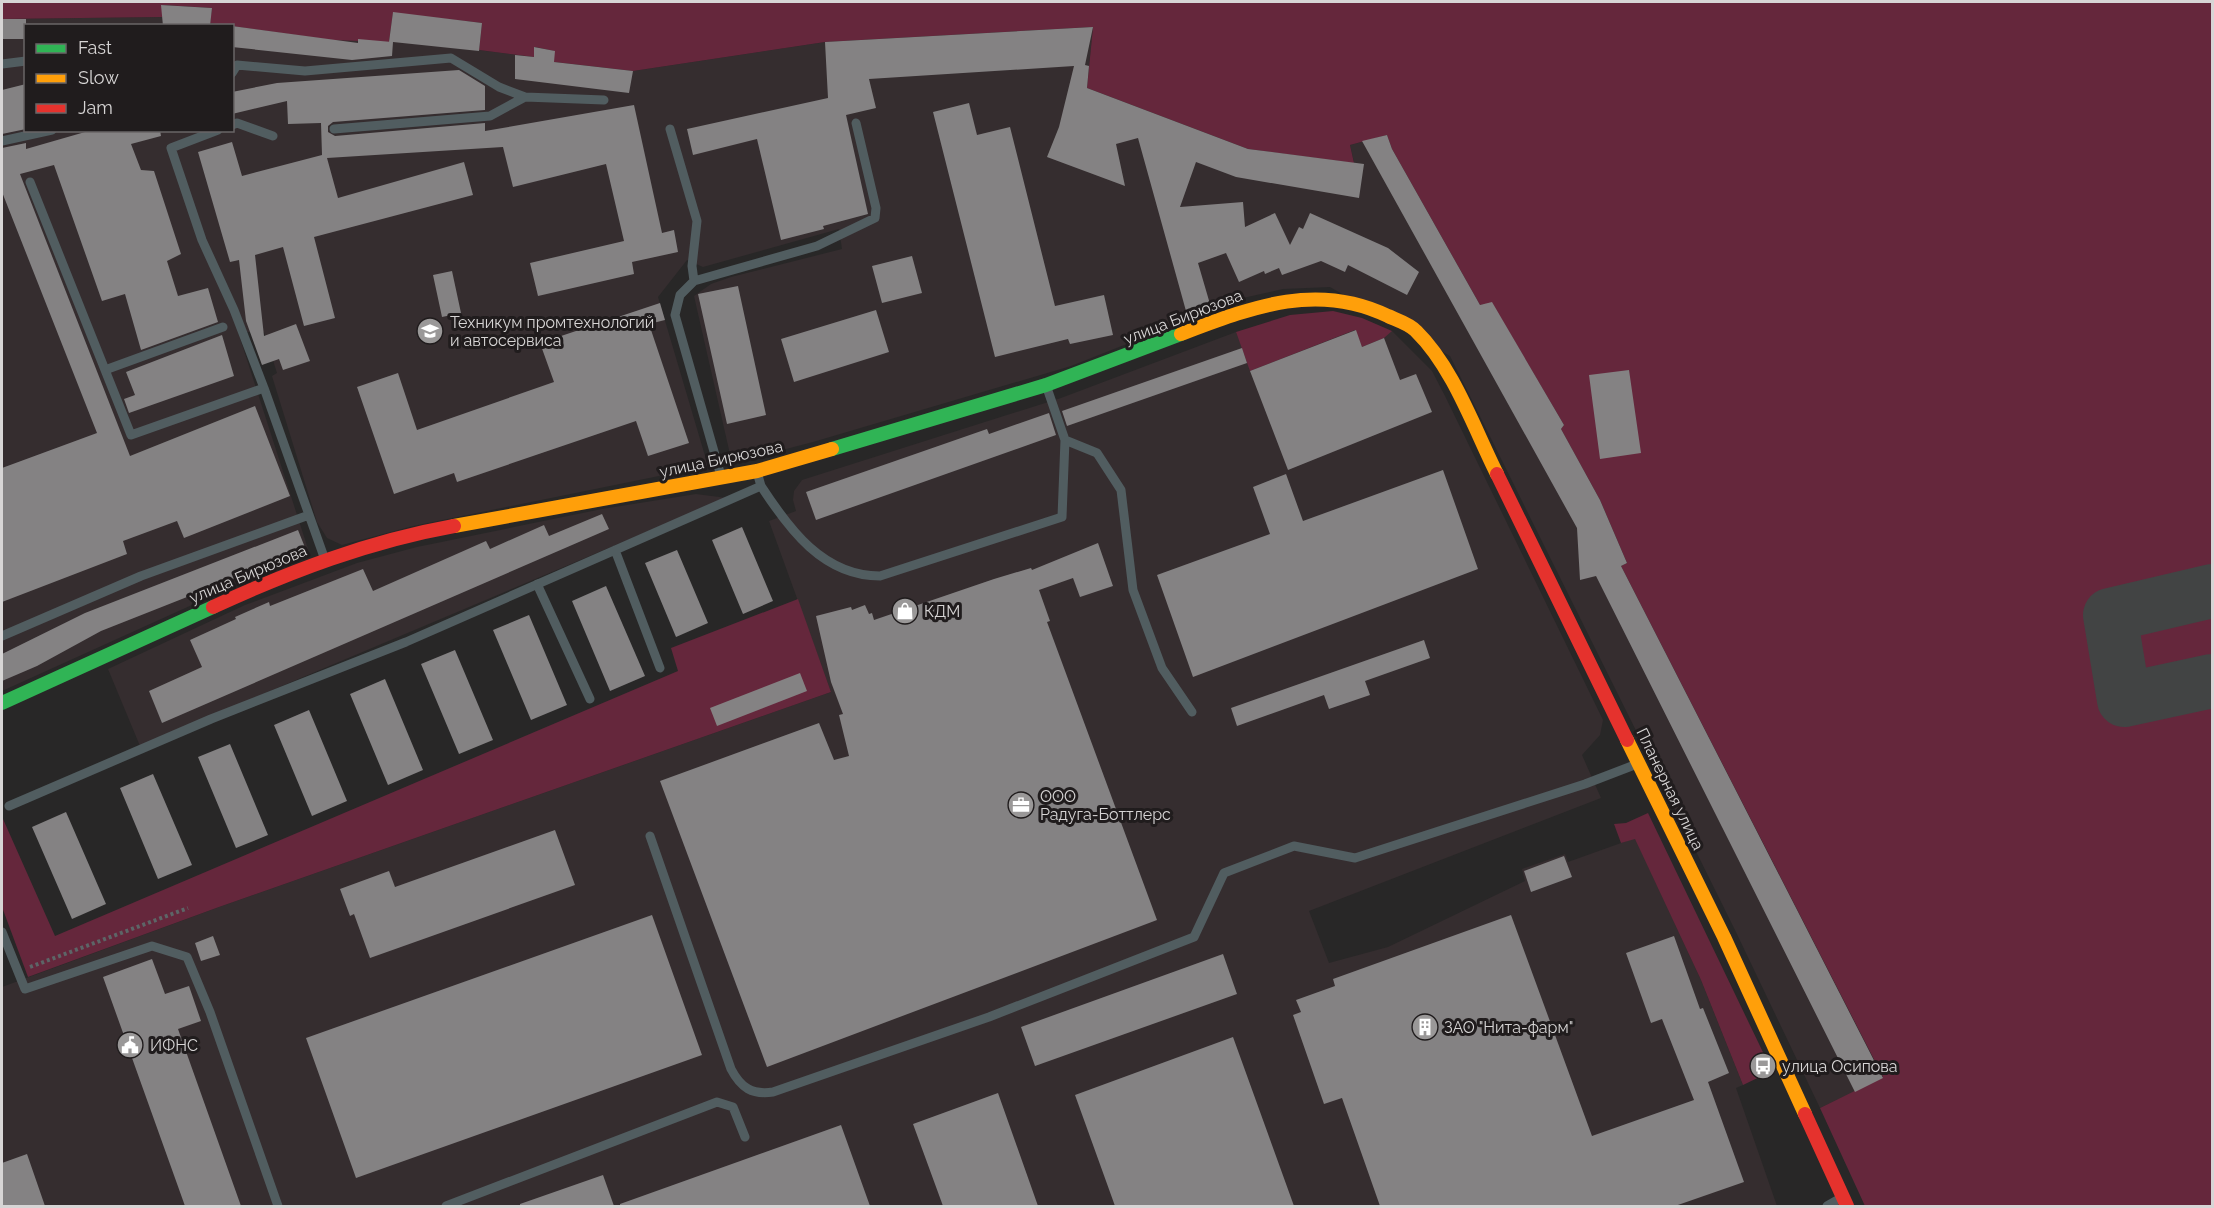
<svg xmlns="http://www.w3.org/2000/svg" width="2214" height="1208" font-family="Raleway,sans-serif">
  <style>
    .built { fill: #352d2f }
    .green { fill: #65273c }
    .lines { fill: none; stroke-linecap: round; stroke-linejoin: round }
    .taxiway { stroke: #424444; stroke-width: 54 }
    .building { fill: #848283 }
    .path { stroke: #5d6567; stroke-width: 4; stroke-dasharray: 3 3; stroke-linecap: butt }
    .lane { stroke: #515d60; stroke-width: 9 }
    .fast { stroke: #30b455; stroke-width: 14 }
    .slow { stroke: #ff9f0a; stroke-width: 14 }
    .jam { stroke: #e5322d; stroke-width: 14 }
    .labels { text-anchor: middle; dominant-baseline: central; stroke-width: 6; stroke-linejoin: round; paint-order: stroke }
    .street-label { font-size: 16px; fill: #d7d5d5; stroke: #201c1d }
    .poi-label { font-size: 16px; fill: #d7d5d5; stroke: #201c1d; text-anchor: start }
  </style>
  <rect width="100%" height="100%" fill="#282727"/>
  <path class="built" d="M 161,5 L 212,8 L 211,23 L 231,25 L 26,26 L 26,130 L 232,130 L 233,26 L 331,40 L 389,41 L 393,12 L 482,23 L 479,50 L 534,57 L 534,47 L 555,51 L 554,62 L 633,71 L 825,42 L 1093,27 L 1087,88 L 1248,149 L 1354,162 L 1350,145 L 1387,135 L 1392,149 L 1480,305 L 1492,302 L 1564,425 L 1627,563 L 1621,566 L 1883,1078 L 1820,1108 L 1735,930 L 1450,356 L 1330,287 L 1283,289 L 1243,298 L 1071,366 L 813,442 L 732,463 L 694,296 L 711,284 L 731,277 L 842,249 L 839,229 L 703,267 L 687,260 L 658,297 L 708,466 L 413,526 L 342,545 L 327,538 L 317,522 L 272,376 L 277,373 L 264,332 L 238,332 L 309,552 L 2,691 L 2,19 L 162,17 Z
    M 1356,330 L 1392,331 L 1432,371 L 1445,396 L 1603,720 L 1600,735 L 1582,755 L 1601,798 L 1309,911 L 1329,963 L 1388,947 L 1525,881 L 1522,869 L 1565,854 L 1568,862 L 1635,838 L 1701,980 L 1743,1085 L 1736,1088 L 1777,1206 L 2,1206 L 2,987 L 219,907 L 831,692 L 769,521 L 796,511 L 793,500 L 794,491 L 802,480 L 1061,398 L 1236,332 L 1251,370 Z
    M 696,494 L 727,498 L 140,746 L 108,669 L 245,605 L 357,563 L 417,547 L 602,509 Z"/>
  <path class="green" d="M 2,2 L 2212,2 L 2212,1206 L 1865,1206 L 1820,1108 L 1883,1077 L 1621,566 L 1627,563 L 1600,500 L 1561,429 L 1564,425 L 1492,303 L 1480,305 L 1392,149 L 1387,135 L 1350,145 L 1354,163 L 1248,149 L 1087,88 L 1093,27 L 825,42 L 633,71 L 554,62 L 554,51 L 535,47 L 534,57 L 479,50 L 482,23 L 393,13 L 389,42 L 331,40 L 210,23 L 212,8 L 162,5 L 162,17 L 2,19 Z
    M 1333,311 L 1362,318 L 1392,331 L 1384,338 L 1362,347 L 1355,330 L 1250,371 L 1236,332 L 1290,315 Z
    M 798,599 L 831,692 L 219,907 L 28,977 L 2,907 L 3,819 L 55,936 L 678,671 L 671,648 Z
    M 1648,813 L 1772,1071 L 1743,1085 L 1701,980 L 1635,839 L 1621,843 L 1614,824 L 1626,823 Z"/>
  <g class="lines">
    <path class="taxiway" d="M 2212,591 L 2110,615 L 2124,700 L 2212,681"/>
  </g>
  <path class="building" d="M 161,5 L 212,8 L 210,26 L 163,26 Z
    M 393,12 L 482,23 L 479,51 L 393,42 L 392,56 L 352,60 L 232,47 L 232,26 L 358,43 L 358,39 L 392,42 L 389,42 Z
    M 2,19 L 26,19 L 26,39 L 2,39 Z
    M 1093,27 L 1085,65 L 1089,66 L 1087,88 L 1248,149 L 1364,164 L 1359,198 L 1236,177 L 1196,162 L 1180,207 L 1243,202 L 1245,227 L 1275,213 L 1290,245 L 1299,227 L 1303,229 L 1310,213 L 1388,248 L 1419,272 L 1407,295 L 1348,265 L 1345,272 L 1321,261 L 1282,275 L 1279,268 L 1265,274 L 1264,271 L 1239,282 L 1226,253 L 1198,263 L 1210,304 L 1186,311 L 1138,138 L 1116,144 L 1125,186 L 1047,157 L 1059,127 L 1074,66 L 869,79 L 876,108 L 846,115 L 868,214 L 823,226 L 824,229 L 781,240 L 757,139 L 693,155 L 687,129 L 828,98 L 825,42 Z
    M 534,47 L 555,51 L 554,62 L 633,71 L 629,93 L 515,79 L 515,55 L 534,57 Z
    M 459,70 L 485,86 L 485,110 L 333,122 L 328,126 L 328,132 L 335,136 L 485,123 L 485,131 L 634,105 L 662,233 L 674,230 L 678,252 L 632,262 L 634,274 L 538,296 L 530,263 L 624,241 L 606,164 L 513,187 L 503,147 L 327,158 L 338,198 L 464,162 L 473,195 L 314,237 L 335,318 L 304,326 L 283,247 L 255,255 L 264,336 L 296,324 L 310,361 L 283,370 L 279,359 L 262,365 L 246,321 L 239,260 L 230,262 L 198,152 L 232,142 L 242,176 L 322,155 L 321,123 L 288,124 L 287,101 L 232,114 L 232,92 L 277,83 Z
    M 26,84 L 26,129 L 2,134 L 2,90 Z
    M 969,103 L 977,135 L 1010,127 L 1055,306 L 1104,295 L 1113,335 L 1070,344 L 1068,339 L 995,357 L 933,112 Z
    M 92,130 L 160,130 L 161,136 L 131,144 L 141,170 L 154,171 L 181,254 L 167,261 L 178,296 L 208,288 L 218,322 L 141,350 L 125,294 L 102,301 L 54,165 L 20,174 L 130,456 L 255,406 L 290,496 L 184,538 L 177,521 L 123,541 L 127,554 L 2,602 L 2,468 L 97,433 L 2,192 L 2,148 L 26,143 L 26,149 Z
    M 1387,135 L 1392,149 L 1480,305 L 1492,302 L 1564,425 L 1561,429 L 1600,500 L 1627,563 L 1621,566 L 1883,1078 L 1855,1092 L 1596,576 L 1580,580 L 1577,528 L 1362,141 Z
    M 912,256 L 922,293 L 882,303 L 872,266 Z
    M 452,271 L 461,313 L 442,317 L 433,275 Z
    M 738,286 L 766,415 L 727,424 L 698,294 Z
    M 660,303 L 665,320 L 649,324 L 689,443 L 648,456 L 636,421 L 457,482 L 454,473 L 394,494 L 357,387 L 398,373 L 417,430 L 554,382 L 540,343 Z
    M 876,310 L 889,352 L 794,382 L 781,339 Z
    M 1356,330 L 1362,347 L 1384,338 L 1400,380 L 1416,374 L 1432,412 L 1288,470 L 1250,371 Z
    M 222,335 L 234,376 L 129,413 L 124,399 L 135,395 L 126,372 Z
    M 1242,348 L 1247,363 L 1067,426 L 1062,411 Z
    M 1629,370 L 1641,453 L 1600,459 L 1589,375 Z
    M 1049,413 L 1056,435 L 816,520 L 806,492 L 987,429 L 989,434 Z
    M 1443,470 L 1478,569 L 1193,677 L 1157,575 L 1270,534 L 1253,487 L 1286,474 L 1303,521 Z
    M 602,514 L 609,529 L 162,723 L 149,691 L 202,667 L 190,640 L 236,619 L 235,617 L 269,602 L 270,606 L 363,569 L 373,591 L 486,541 L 490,549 L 544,525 L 549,536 Z
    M 742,527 L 773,601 L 743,614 L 712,540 Z
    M 298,530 L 306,550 L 101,631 L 37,666 L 2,681 L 2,654 L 85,613 Z
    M 1098,543 L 1113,586 L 1080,597 L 1073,578 L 1039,590 L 1050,621 L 1047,622 L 1157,920 L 767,1067 L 660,781 L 819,723 L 834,760 L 849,756 L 839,715 L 843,714 L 831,682 L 816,616 L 851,607 L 852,610 L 865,605 L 869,614 L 872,613 L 874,620 L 994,579 L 1031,568 L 1032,570 Z
    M 677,550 L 708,623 L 676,637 L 645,563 Z
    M 606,586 L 645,676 L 610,691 L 572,601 Z
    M 529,615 L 567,705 L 531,720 L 493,630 Z
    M 1424,640 L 1430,658 L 1365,681 L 1370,695 L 1329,709 L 1324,695 L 1237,726 L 1231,708 Z
    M 455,650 L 493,740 L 459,754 L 421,664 Z
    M 800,673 L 807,691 L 717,726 L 710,708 Z
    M 385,679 L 423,770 L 388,785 L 350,694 Z
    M 309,710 L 347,801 L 312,816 L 274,725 Z
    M 230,744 L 268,835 L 236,848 L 198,757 Z
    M 153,774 L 192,865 L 158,879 L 120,788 Z
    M 66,812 L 106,904 L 72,919 L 32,827 Z
    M 555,830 L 575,885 L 370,958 L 354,914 L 350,916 L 340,889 L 389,871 L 395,887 Z
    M 1564,856 L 1572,877 L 1531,892 L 1524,871 Z
    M 652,915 L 702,1055 L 356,1178 L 306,1038 Z
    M 1511,915 L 1592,1136 L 1694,1100 L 1662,1019 L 1651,1023 L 1626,953 L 1674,936 L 1700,1009 L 1703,1008 L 1729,1073 L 1708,1082 L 1744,1182 L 1675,1206 L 1380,1206 L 1342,1098 L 1324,1104 L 1293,1015 L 1301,1012 L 1296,1000 L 1335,986 L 1333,979 Z
    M 213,936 L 220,955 L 201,961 L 195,943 Z
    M 1223,954 L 1237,994 L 1035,1066 L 1021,1027 Z
    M 152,959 L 165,994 L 189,986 L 201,1021 L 178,1029 L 241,1206 L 185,1206 L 103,977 Z
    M 1233,1037 L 1294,1206 L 1115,1206 L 1075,1095 Z
    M 998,1093 L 1038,1206 L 943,1206 L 913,1124 Z
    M 841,1125 L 870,1206 L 620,1206 L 620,1204 Z
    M 27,1154 L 45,1206 L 2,1206 L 2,1163 Z
    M 603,1175 L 614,1206 L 520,1206 L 520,1204 Z"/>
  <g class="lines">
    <path class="path" d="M 30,967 L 188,908"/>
    <path class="lane" d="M 2,64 L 26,61
      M 232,73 L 237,65 L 305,71 L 451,58 L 499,87 L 525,97 L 604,100
      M 232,125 L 237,123 L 273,136
      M 334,129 L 490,116 L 525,97
      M 670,129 L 697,221 L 692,266 L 694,281
      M 218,130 L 171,148 L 202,240 L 234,310 L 264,388 L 324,557
      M 2,141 L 52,130
      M 30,182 L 131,435 L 264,388
      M 105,370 L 223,327
      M 1047,388 L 1065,440 L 1097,453 L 1121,490 L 1133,590 L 1162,668 L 1192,712
      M 721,476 L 675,315 L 680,295 L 694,281 L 817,246 L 875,218 L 876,208 L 856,123
      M 761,486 C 789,529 823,576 880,576 L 1062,517 L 1065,440
      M 615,550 L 660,668
      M 537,584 L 590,699
      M 2,636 L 141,576 L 309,515
      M 9,806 L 211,719 L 406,642 L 761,486 L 757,472
      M 650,836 L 731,1069 C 741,1088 752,1095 773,1092 L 989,1017 L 1194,937 L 1224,873 L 1294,846 L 1355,858 L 1585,784 L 1637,764
      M 2,932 L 25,989 L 152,946 L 187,957 L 210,1012 L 278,1206
      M 446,1206 L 717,1102 L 733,1107 L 745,1137
      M 1827,1206 L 1841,1198"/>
    <path class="fast" d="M 832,449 L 1046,385 L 1181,334
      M 2,703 L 213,607"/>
    <path class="slow" d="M 1181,334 C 1250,308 1316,281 1388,316 C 1397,320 1410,324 1416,331 C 1453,367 1474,428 1497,474
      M 454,526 L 757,471 L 832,449
      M 1627,740 L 1724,937 L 1805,1114"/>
    <path class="jam" d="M 1497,474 L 1627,740
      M 213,607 C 291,571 370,541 454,526
      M 1805,1114 L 1847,1206"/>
  </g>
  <defs>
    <symbol id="university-disc" viewBox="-11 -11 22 22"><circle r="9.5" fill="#9a9898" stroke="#201c1d"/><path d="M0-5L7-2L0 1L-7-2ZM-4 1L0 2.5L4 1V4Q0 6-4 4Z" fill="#fff"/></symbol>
    <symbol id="shop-disc" viewBox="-11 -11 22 22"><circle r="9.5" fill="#9a9898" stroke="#201c1d"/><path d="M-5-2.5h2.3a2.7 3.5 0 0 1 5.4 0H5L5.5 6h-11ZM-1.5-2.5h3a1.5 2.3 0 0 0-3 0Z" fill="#fff"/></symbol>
    <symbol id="office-disc" viewBox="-11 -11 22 22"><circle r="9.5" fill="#9a9898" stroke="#201c1d"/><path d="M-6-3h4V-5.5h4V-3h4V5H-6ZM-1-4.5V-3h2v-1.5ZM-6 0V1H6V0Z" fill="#fff"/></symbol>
    <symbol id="building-disc" viewBox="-11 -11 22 22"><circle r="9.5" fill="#9a9898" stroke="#201c1d"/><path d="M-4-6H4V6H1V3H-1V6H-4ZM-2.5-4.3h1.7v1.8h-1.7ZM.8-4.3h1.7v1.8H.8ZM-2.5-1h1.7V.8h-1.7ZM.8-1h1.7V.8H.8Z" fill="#fff"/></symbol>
    <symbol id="civic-disc" viewBox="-11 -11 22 22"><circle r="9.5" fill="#9a9898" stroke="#201c1d"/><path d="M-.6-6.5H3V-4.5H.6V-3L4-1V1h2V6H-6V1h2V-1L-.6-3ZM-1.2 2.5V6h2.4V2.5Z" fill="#fff"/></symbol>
    <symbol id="bus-disc" viewBox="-11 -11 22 22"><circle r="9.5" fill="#9a9898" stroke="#201c1d"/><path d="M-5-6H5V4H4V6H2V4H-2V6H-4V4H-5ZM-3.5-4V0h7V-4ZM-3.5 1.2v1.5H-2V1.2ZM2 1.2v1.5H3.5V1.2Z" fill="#fff"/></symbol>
  </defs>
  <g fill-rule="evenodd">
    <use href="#university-disc" x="415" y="316" width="30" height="30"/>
    <use href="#shop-disc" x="890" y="596" width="30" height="30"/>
    <use href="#office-disc" x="1006" y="790" width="30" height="30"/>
    <use href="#building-disc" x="1410" y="1012" width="30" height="30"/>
    <use href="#civic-disc" x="115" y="1030" width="30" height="30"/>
    <use href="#bus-disc" x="1748" y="1051" width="30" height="30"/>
  </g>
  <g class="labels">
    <g class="street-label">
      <text transform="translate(1183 317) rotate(-21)">улица Бирюзова</text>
      <text transform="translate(721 459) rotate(-12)">улица Бирюзова</text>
      <text transform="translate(248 574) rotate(-23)">улица Бирюзова</text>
      <text transform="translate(1670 789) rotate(64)">Планерная улица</text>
    </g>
    <g class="poi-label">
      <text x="450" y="322">Техникум промтехнологий<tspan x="450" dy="18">и автосервиса</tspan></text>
      <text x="924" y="611">КДМ</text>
      <text x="1040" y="796">ООО<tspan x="1040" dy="18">Радуга-Боттлерс</tspan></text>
      <text x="1444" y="1027">ЗАО "Нита-фарм"</text>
      <text x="150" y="1045">ИФНС</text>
      <text x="1782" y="1066">улица Осипова</text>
    </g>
  </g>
  <rect width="2214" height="1208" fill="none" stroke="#d7d5d5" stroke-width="6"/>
  <rect x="24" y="24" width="210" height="108" fill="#201c1d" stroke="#696667" stroke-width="1.5"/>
  <rect x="36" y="44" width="30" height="9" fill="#30b455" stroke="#696667" stroke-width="1.5"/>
  <text x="78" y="54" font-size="18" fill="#d7d5d5">Fast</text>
  <rect x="36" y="74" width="30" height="9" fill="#ff9f0a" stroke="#696667" stroke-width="1.5"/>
  <text x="78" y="84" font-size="18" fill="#d7d5d5">Slow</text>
  <rect x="36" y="104" width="30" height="9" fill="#e5322d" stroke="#696667" stroke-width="1.5"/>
  <text x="78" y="114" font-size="18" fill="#d7d5d5">Jam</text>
</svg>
